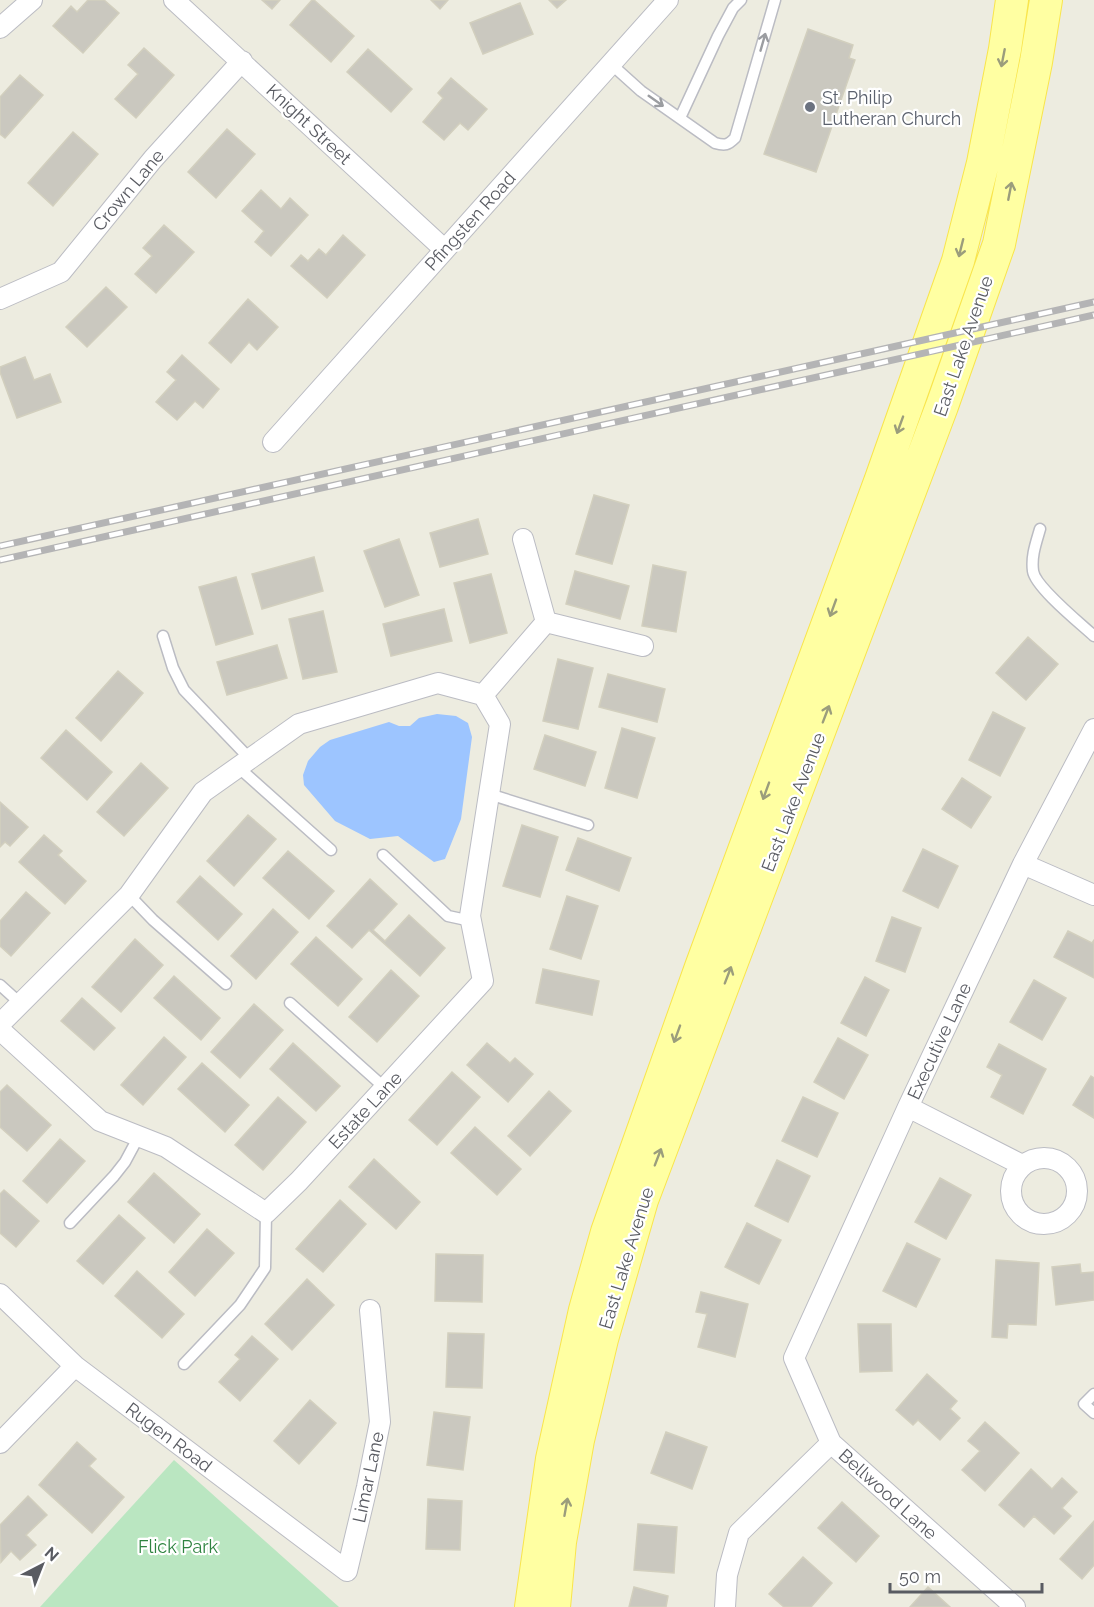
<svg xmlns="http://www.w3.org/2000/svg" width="1094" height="1607" font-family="Raleway,sans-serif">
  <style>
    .green { fill: #bae6c1 }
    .water { fill: #9dc5ff }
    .building { fill: #cac8bf; stroke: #d2cfbe; stroke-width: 1.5 }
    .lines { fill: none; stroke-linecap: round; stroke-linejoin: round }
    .service-casing { stroke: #bbbcc3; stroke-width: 13 }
    .minor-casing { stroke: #bbbcc3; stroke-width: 22 }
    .primary-casing { stroke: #f9e54c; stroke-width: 34 }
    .service { stroke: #fff; stroke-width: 10 }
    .minor { stroke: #fff; stroke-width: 20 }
    .primary { stroke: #ffffa2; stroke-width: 32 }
    .rail-casing { stroke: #b4b4b5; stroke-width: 7 }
    .rail { stroke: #fff; stroke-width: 4.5; stroke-dasharray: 14; stroke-linecap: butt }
    .oneway { stroke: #9b9da1 }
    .oneway2 { stroke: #9b9d7c }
    .worship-dot { fill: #6b7280; stroke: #fff; stroke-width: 2 }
    .labels { text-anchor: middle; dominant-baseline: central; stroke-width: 4.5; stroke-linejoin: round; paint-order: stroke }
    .worship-label { font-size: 18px; fill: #5b616d; stroke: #fff; text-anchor: start }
    .street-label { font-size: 18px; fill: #595b62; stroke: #fff }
    .park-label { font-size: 18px; fill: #2e8340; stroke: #fff }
  </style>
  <rect width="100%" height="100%" fill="#edece0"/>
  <path class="green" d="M 174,1460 L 339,1607 L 40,1607 Z"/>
  <path class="water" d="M 437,714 L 456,716 L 468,723 L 472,737 L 461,819 L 445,859 L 434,862 L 398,836 L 370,839 L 335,821 L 304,785 L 303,775 L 308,761 L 320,747 L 330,740 L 389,722 L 399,726 L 410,726 L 419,718 Z"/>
  <path class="building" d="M 88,0 L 104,0 L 119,13 L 83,53 L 53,26 L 71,6 L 77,12 Z
    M 262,0 L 280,0 L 272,9 Z
    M 312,0 L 314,0 L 354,36 L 331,62 L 290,25 Z
    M 431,0 L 448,0 L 440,9 Z
    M 549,0 L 566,0 L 557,8 Z
    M 520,3 L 533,34 L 483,54 L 470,23 Z
    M 808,29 L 853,45 L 849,58 L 855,60 L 816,172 L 764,154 Z
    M 144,48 L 174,75 L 136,118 L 115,99 L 138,74 L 128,65 Z
    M 368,49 L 412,89 L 391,112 L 347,72 Z
    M 20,75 L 43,95 L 5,138 L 0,134 L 0,97 Z
    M 451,78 L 487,109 L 468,130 L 460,123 L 444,140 L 423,122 L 443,98 L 438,93 Z
    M 227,129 L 255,154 L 216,198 L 188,172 Z
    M 73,132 L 98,154 L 53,206 L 28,183 Z
    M 261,190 L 281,209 L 290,198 L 308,215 L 271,256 L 255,242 L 264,231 L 242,211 Z
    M 164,225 L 194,252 L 156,293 L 135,274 L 152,256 L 143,248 Z
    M 343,235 L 365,255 L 327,298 L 291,266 L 301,255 L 308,261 L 319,249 L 326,255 Z
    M 106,287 L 127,307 L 87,347 L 66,327 Z
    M 248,299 L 278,327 L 257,350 L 249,342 L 231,363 L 209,343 Z
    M 182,355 L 219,389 L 203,408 L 195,401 L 177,420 L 156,402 L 176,380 L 167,372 Z
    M 25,357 L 34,380 L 50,374 L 61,402 L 17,418 L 0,372 L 0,367 Z
    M 594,495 L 629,505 L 612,564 L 576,554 Z
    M 478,519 L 488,554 L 440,567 L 430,533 Z
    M 399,539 L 419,595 L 385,607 L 364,551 Z
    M 314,557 L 323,591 L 262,609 L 252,574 Z
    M 653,565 L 686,572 L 676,632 L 642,626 Z
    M 575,571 L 629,586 L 620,619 L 566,604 Z
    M 491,574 L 507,633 L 470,643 L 454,583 Z
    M 236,577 L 253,634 L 216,645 L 199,587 Z
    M 444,609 L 452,641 L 391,656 L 383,624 Z
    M 323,611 L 337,672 L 303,679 L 289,619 Z
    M 1028,637 L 1058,664 L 1026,700 L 996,673 Z
    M 277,645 L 287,678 L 227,695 L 217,662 Z
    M 558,659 L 593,668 L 578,729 L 543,721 Z
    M 118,671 L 143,693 L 101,741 L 76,718 Z
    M 608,674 L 665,689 L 657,722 L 599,707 Z
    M 993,712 L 1025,728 L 1000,776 L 969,760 Z
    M 622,728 L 655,738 L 637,798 L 605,788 Z
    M 66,730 L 112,772 L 87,800 L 41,758 Z
    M 545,735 L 596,752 L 585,786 L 534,769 Z
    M 141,763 L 168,788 L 124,836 L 97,812 Z
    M 962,778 L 991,797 L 971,828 L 942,809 Z
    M 0,802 L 28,827 L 10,846 L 5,842 L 0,847 Z
    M 248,815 L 276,839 L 234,886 L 207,861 Z
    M 522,825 L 558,837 L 540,897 L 503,886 Z
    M 44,835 L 62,851 L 58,855 L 86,881 L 65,904 L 19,862 Z
    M 578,838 L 631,858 L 619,891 L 566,870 Z
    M 923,849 L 958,866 L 938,908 L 903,891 Z
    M 288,851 L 334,891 L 309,919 L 263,878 Z
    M 200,876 L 242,914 L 218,940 L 177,902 Z
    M 370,879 L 397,904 L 373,930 L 385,941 L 409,915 L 445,948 L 420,976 L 369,930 L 352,948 L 327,926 Z
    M 26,892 L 50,913 L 11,956 L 0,946 L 0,921 Z
    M 567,896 L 598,906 L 581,959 L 550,949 Z
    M 273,909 L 298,932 L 256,979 L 231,956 Z
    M 892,917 L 921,928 L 905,972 L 876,961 Z
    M 1068,931 L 1092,943 L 1094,940 L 1094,978 L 1054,957 Z
    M 316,937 L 362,979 L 338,1006 L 291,964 Z
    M 135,939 L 163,965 L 121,1012 L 92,987 Z
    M 543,969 L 599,981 L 592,1015 L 536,1003 Z
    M 391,970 L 419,996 L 377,1042 L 349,1017 Z
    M 174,976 L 220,1018 L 201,1040 L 154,998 Z
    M 865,977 L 889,990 L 866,1036 L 841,1023 Z
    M 1034,980 L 1066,998 L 1042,1040 L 1010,1022 Z
    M 82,998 L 115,1028 L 94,1050 L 61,1021 Z
    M 254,1004 L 283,1030 L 240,1078 L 211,1052 Z
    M 164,1037 L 186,1057 L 143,1105 L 121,1085 Z
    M 838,1038 L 868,1055 L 844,1099 L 814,1082 Z
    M 293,1043 L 340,1086 L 316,1111 L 270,1069 Z
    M 487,1043 L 510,1063 L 515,1058 L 533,1074 L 508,1102 L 467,1065 Z
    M 999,1044 L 1046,1069 L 1023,1114 L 991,1097 L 1002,1075 L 987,1067 Z
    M 202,1063 L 249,1105 L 225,1132 L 178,1089 Z
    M 452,1072 L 480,1097 L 437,1145 L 409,1120 Z
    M 1091,1076 L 1094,1078 L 1094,1118 L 1073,1105 Z
    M 7,1085 L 51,1125 L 27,1151 L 0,1127 L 0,1092 Z
    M 549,1091 L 571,1111 L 530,1156 L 508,1136 Z
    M 278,1097 L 306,1122 L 263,1170 L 235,1145 Z
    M 803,1097 L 838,1113 L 817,1157 L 782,1141 Z
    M 475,1127 L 521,1169 L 497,1195 L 451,1153 Z
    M 60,1139 L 85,1161 L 47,1203 L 23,1181 Z
    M 374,1159 L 420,1202 L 396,1229 L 349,1187 Z
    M 777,1160 L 810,1176 L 788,1222 L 755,1206 Z
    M 154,1173 L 200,1214 L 174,1243 L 128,1202 Z
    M 940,1178 L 971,1195 L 946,1239 L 915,1222 Z
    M 4,1190 L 39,1221 L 16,1247 L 0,1233 L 0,1194 Z
    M 340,1200 L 366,1224 L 323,1272 L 296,1249 Z
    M 119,1215 L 145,1238 L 103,1284 L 77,1261 Z
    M 747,1223 L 781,1240 L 759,1284 L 725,1267 Z
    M 207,1229 L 234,1253 L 195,1296 L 169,1272 Z
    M 907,1243 L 940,1259 L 916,1307 L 883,1291 Z
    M 436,1254 L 483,1255 L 482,1302 L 435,1301 Z
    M 996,1260 L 1039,1263 L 1036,1325 L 1008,1324 L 1007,1338 L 992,1337 Z
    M 1080,1264 L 1081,1273 L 1094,1272 L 1094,1300 L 1056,1305 L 1052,1267 Z
    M 137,1271 L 184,1314 L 162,1338 L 115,1296 Z
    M 307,1279 L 334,1305 L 292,1350 L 265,1324 Z
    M 701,1292 L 748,1304 L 735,1357 L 698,1347 L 707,1314 L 696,1312 Z
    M 858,1324 L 891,1324 L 892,1371 L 860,1372 Z
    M 448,1333 L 484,1334 L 482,1388 L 446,1387 Z
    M 252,1336 L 278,1359 L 240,1401 L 219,1382 L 240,1359 L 235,1355 Z
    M 927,1374 L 957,1401 L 950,1409 L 960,1418 L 940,1440 L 918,1420 L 913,1425 L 896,1410 Z
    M 310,1400 L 336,1423 L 299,1464 L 274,1441 Z
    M 434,1412 L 470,1417 L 463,1470 L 427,1465 Z
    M 985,1422 L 1019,1453 L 985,1491 L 962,1470 L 980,1451 L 968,1441 Z
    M 666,1432 L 707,1447 L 692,1489 L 651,1473 Z
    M 77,1442 L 96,1459 L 89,1466 L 124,1497 L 92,1533 L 39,1485 Z
    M 1031,1469 L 1052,1489 L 1062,1478 L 1077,1492 L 1062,1508 L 1071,1516 L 1054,1534 L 1034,1516 L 1024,1527 L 999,1505 Z
    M 28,1496 L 47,1515 L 26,1535 L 36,1545 L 20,1560 L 11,1551 L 1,1562 L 0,1525 Z
    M 428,1499 L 462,1501 L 460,1550 L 426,1549 Z
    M 842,1502 L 879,1536 L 856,1562 L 818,1528 Z
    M 1094,1521 L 1094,1565 L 1082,1579 L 1060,1559 Z
    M 638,1524 L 677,1527 L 674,1573 L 634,1570 Z
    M 803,1557 L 832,1583 L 811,1607 L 784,1607 L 769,1594 Z
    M 634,1587 L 668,1596 L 666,1607 L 629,1607 Z
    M 928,1587 L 950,1607 L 910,1607 Z"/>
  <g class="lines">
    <defs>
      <path id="service" d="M 611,64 L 641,91 L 715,143 C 725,146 728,145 735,138 L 775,0
        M 680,118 L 718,36 L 733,8 L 741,0
        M 1040,529 C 1036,543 1031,556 1033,571 C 1035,587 1081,624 1094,636
        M 163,636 L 173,668 L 184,690 L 250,759
        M 238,767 L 331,850
        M 489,794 L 588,825
        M 383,855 L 448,916 L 471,921
        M 129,895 L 153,920 L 226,984
        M 0,985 L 21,1004
        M 290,1003 L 385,1088
        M 70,1223 L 114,1176 L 125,1162 L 139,1136
        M 184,1364 L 240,1305 L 265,1268 L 266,1213
        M 1094,1394 L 1084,1404 L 1094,1413"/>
      <path id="minor" d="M 174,0 L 444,249
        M 0,28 L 32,0
        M 0,299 L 61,272 L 153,159 L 242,61
        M 273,442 L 668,0
        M 546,622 L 643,646
        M 483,695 L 546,622 L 523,539
        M 1023,864 L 1094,895
        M 0,1024 L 129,895 L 203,792 L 299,724 L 438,683 L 483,695 L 500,724 L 470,916 L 483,981 L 299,1181 L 266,1213 L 166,1147 L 100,1121 L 0,1030
        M 908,1107 L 1022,1165
        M1011 1191a33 33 0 1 1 66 0a33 33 0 1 1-66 0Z
        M 0,1294 L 75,1366 L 347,1571 L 367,1487 L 380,1422 L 370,1310
        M 0,1443 L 75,1366
        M 725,1607 L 727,1575 L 739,1533 L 831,1443
        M 1015,1607 L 831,1443 L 794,1358 L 908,1107 L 1023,864 L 1094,729"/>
      <path id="primary" d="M 531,1607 L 552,1459 L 585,1310 L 607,1232 L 701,967 L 881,479 L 958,261 L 983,163 L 1005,49 L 1012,0
        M 554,1607 L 560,1542 L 578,1440 L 602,1339 L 642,1200 L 942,406 L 999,244 L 1036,62 L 1046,0"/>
    </defs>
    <use href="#service" class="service-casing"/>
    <use href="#minor" class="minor-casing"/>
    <use href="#primary" class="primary-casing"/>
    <use href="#service" class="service"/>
    <use href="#minor" class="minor"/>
    <use href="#primary" class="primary"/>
    <defs>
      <path id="rail" d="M 0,546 L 1094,302
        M 0,560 L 1094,315"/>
    </defs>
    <use href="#rail" class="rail-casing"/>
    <use href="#rail" class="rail"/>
  </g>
  <defs><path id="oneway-shaft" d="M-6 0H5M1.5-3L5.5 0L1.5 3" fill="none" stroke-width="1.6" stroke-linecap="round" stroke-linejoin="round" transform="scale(1.5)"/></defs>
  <g class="oneway">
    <use href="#oneway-shaft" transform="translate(763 42) rotate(-74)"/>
    <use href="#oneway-shaft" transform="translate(656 101) rotate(35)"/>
  </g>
  <g class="oneway2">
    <use href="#oneway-shaft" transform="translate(1003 58) rotate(101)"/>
    <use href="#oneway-shaft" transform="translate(1010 191) rotate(-79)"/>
    <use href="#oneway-shaft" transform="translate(961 248) rotate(104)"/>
    <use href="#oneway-shaft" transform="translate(900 425) rotate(110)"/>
    <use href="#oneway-shaft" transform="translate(833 608) rotate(110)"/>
    <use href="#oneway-shaft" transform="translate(826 714) rotate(-69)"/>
    <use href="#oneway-shaft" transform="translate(766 791) rotate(110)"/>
    <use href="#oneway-shaft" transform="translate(728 975) rotate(-69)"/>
    <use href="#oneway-shaft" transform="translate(677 1034) rotate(110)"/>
    <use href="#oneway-shaft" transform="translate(658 1157) rotate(-69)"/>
    <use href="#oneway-shaft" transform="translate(566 1507) rotate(-80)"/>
  </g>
  <circle class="worship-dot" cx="810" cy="107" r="6"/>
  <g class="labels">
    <g class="worship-label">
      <text x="822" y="97">St. Philip<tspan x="822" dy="21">Lutheran Church</tspan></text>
    </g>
    <g class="street-label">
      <text transform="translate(309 124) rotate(43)">Knight Street</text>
      <text transform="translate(128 190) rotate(-50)">Crown Lane</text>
      <text transform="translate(470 221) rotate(-48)">Pfingsten Road</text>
      <text transform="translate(963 346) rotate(-71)">East Lake Avenue</text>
      <text transform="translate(793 802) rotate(-69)">East Lake Avenue</text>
      <text transform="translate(939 1041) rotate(-65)">Executive Lane</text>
      <text transform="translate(365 1110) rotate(-47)">Estate Lane</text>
      <text transform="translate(626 1258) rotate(-73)">East Lake Avenue</text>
      <text transform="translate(169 1437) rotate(37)">Rugen Road</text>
      <text transform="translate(368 1477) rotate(-78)">Limar Lane</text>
      <text transform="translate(888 1494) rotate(42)">Bellwood Lane</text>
    </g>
    <g class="park-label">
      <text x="178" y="1546">Flick Park</text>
    </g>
  </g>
  <g transform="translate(42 1565) rotate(42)" stroke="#ffffff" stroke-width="4.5" paint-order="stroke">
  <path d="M0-4.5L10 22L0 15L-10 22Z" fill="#595b62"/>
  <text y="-9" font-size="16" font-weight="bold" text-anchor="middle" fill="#595b62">N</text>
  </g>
  <path d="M890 1583v9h152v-9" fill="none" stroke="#595b62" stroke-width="3"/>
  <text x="899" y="1583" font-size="18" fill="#595b62" stroke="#ffffff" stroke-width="4.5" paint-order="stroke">50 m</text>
</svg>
